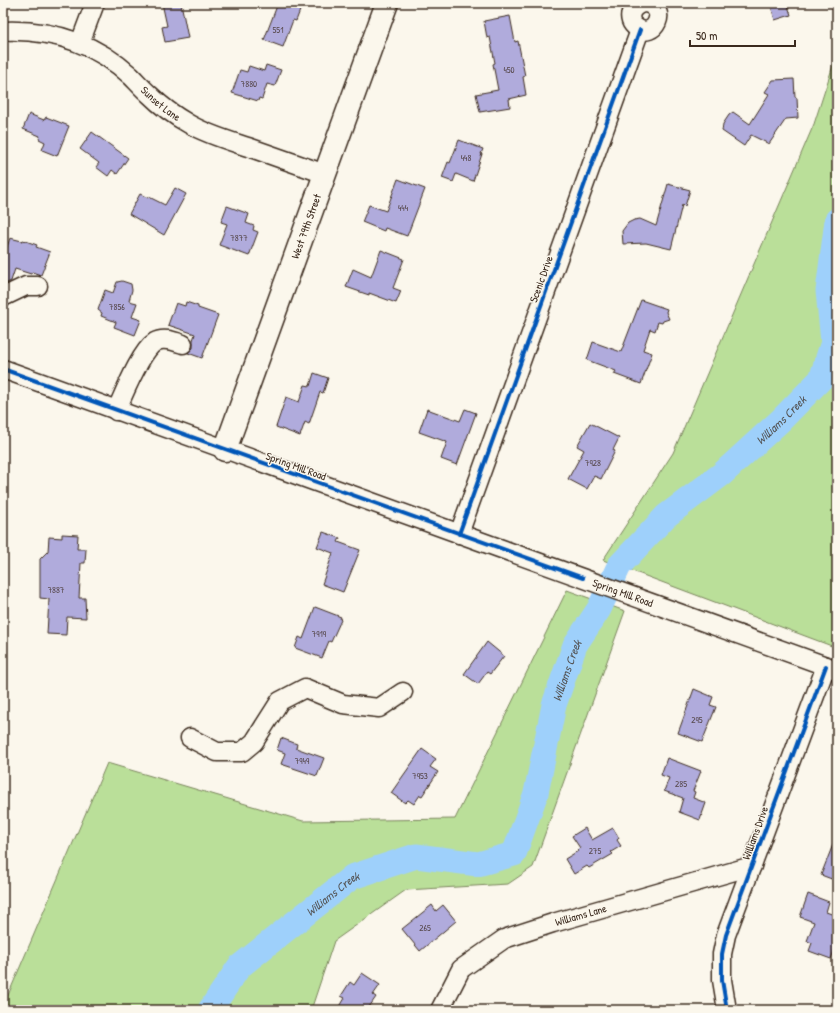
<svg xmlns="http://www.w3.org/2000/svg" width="840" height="1013" font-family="'Patrick Hand',sans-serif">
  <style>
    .green { fill: #badf99; stroke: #7a845c }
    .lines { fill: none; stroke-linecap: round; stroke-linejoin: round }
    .river { stroke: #9ed0fb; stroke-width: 25 }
    .building { fill: #b0abdc; stroke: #3b2a1e }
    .minor-casing { stroke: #3b2a1e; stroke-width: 21 }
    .major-casing { stroke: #3b2a1e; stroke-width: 25 }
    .minor { stroke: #fbf7ec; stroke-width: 18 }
    .major { stroke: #fbf7ec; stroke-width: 22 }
    .cycleway-casing { stroke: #fbf7ec; stroke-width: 6 }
    .cycleway { stroke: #0057b8; stroke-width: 4 }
    .labels { text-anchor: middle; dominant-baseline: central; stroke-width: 3; stroke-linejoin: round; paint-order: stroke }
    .number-label { font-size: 9px; fill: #584a4e }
    .street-label { font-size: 11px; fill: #3b2a1e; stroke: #fbf7ec }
    .water-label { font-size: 12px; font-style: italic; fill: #545455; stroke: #fbf7ec }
  </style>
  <rect width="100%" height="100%" fill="#fbf7ec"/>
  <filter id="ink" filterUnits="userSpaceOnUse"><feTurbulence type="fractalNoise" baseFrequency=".025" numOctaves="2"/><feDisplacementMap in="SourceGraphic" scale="8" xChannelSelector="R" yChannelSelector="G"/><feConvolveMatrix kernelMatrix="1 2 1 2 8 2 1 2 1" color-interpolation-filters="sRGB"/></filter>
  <g filter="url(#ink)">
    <path class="green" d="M 837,53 L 837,648 L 603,560 L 673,453 L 814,124 Z
      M 567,590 L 625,611 L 533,867 L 508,884 L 406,890 L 334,941 L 311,1010 L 3,1010 L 3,1007 L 107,763 L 303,821 L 455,819 Z"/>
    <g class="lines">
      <path class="river" id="s1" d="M 210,1010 L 239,967 L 352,877 L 416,856 L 478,864 L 514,854 L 536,793 L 554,705 L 575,645 L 599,609 L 619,566 L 666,516 L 722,474 L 781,420 L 821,379 L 833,342 L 828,291 L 837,220"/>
    </g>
    <path class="building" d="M 162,3 L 181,3 L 188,38 L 165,42 L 162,27 L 167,26 Z
      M 278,3 L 295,3 L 302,5 L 296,21 L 293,20 L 283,47 L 264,40 Z
      M 770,3 L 787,3 L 791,15 L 775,20 Z
      M 510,16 L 515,42 L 518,41 L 525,76 L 523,77 L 526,95 L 509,99 L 510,107 L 480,112 L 476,94 L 498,90 L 493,64 L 495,63 L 490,37 L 487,38 L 484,21 Z
      M 266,65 L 281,70 L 275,86 L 267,84 L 262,99 L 259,98 L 258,101 L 232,93 L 240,70 L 247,72 L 249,66 L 264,71 Z
      M 794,79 L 795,97 L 797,98 L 798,118 L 786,119 L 769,144 L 751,135 L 744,146 L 722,131 L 723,124 L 729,115 L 733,112 L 750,124 L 769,94 L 765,92 L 773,80 Z
      M 29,114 L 44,120 L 46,117 L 69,126 L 57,156 L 42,150 L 45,142 L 39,139 L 40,136 L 23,129 Z
      M 92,132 L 128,158 L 117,174 L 112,170 L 108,176 L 96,167 L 99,163 L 80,149 Z
      M 459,140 L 483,149 L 481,154 L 482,154 L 473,181 L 456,174 L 453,182 L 442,178 L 448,162 L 450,163 Z
      M 398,179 L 425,189 L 407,236 L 385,228 L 384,231 L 362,222 L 369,205 L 386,211 Z
      M 668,184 L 690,190 L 685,206 L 682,205 L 671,249 L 646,243 L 623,244 L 622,231 L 628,223 L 634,220 L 640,219 L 656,226 Z
      M 175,188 L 186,194 L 164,235 L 129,214 L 140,194 L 148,198 L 149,197 L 165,205 Z
      M 227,206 L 249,214 L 246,223 L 254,226 L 253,230 L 258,232 L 249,256 L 219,245 L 227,224 L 221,222 Z
      M 10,238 L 22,241 L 23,240 L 37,245 L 36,247 L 50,252 L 41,275 L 32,272 L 31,274 L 15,269 L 11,281 L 3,285 L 3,259 Z
      M 381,250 L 404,259 L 393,288 L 401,291 L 396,303 L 369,293 L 369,295 L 346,287 L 353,269 L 371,277 Z
      M 122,281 L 131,284 L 132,290 L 129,301 L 137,303 L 132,317 L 141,320 L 135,335 L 114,327 L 116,322 L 101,316 L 102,313 L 98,310 L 105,290 L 113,293 L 117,282 Z
      M 641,300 L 667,309 L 666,312 L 669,319 L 663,321 L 662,323 L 658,322 L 655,331 L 650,329 L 643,350 L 652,353 L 641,384 L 614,374 L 616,371 L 587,360 L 593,342 L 621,352 Z
      M 186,302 L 198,306 L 198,308 L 218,315 L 202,358 L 188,353 L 193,348 L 193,340 L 195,334 L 168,325 L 176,303 L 185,306 Z
      M 314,373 L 328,378 L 323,393 L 320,392 L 309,424 L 305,422 L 300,436 L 276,427 L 286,397 L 299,402 L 305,385 L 310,386 Z
      M 427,409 L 460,421 L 465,409 L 476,413 L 457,465 L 441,459 L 447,442 L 419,432 Z
      M 590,423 L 619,438 L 613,450 L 615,451 L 601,479 L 594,476 L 587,489 L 568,479 L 584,450 L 577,446 Z
      M 323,532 L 340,538 L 338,542 L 360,550 L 343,592 L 322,584 L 333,553 L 317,547 Z
      M 62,534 L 78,535 L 77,549 L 86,549 L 85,563 L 81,563 L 79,598 L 85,598 L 86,618 L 67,617 L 66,635 L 47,634 L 49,599 L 40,598 L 40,559 L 48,551 L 49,537 L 62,538 Z
      M 315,607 L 341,617 L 340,619 L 341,620 L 331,642 L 329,641 L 322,658 L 295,648 L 299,637 L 303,639 Z
      M 487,642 L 504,656 L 490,674 L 487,672 L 478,684 L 464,674 Z
      M 694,689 L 713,697 L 710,705 L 716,707 L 702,742 L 678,733 Z
      M 281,738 L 297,744 L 296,748 L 324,758 L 317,776 L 281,764 L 285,753 L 277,750 Z
      M 422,749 L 436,759 L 430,767 L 438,772 L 422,796 L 420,795 L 414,804 L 408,800 L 405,803 L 391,793 Z
      M 667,758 L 701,771 L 693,791 L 695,792 L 693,798 L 706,803 L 700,820 L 679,812 L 683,798 L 664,791 L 669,778 L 661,775 Z
      M 585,828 L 592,840 L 613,828 L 619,838 L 617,840 L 621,846 L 611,852 L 613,854 L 589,868 L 587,866 L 574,874 L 565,859 L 578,851 L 577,850 L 580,848 L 572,836 Z
      M 836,837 L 837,837 L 837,881 L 821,875 Z
      M 808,894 L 829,902 L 826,912 L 837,916 L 837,943 L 831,959 L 809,951 L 812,943 L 807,941 L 814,922 L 800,917 Z
      M 432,905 L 436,911 L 443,905 L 456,921 L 420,951 L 402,929 Z
      M 362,973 L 380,985 L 373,995 L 376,997 L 367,1010 L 338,1010 L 345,998 L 341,996 L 350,982 L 354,985 Z"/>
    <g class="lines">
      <defs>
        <g id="minor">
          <path d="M 643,3 C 635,5 628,12 631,21 C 632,24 634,26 637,28 C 654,40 670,9 646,3"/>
          <path id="s2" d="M 3,31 C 51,29 95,43 131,76 C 137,82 143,89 150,95 C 161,106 175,116 189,124 C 208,135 230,141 251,148 C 276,157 300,165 325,174"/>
          <path d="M 80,43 L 95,3"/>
          <path d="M 3,297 L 26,286 L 38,286"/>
          <path id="s3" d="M 3,369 L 837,670"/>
          <path d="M 116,411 C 124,394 140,352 155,342 C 163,337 174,341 183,344"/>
          <path d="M 459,534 L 640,30"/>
          <path d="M 190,738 L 217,752 L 242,752 L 254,742 L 280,701 L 305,688 L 343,704 L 379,708 L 403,692"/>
          <path id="s4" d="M 440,1010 L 461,969 L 504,939 L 553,923 L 752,866"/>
          <path d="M 727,1010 L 722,980 L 722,954 L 726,935 L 826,666"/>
        </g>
        <g id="major">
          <path id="s5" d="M 225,450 L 387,3"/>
        </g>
      </defs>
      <use href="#minor" class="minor-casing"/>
      <use href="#major" class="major-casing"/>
      <use href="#minor" class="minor"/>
      <use href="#major" class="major"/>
      <defs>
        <path id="cycleway" d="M 3,369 L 583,578
          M 459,534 L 640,30
          M 727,1010 L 722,980 L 722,954 L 726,935 L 826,666"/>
      </defs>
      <use href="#cycleway" class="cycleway-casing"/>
      <use href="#cycleway" class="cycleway"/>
    </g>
  </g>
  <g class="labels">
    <g class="number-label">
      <text x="278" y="30">551</text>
      <text x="509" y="70">450</text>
      <text x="249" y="84">7880</text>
      <text x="466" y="158">448</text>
      <text x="403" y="208">444</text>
      <text x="239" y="238">7877</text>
      <text x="117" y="307">7856</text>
      <text x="593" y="463">7928</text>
      <text x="56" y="590">7887</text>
      <text x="319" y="634">7919</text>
      <text x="697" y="720">295</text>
      <text x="302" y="761">7949</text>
      <text x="420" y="776">7953</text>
      <text x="681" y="784">285</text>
      <text x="595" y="851">275</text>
      <text x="425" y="928">265</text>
    </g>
    <g class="street-label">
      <text stroke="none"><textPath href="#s2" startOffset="180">Sunset Lane</textPath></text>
      <text stroke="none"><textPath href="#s5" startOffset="238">West 79th Street</textPath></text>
      <text transform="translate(541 279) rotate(-70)">Scenic Drive</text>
      <text transform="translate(296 466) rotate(20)">Spring Mill Road</text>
      <text stroke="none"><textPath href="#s3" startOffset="659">Spring Mill Road</textPath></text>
      <text transform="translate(755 833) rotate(-70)">Williams Drive</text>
      <text stroke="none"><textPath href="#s4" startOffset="179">Williams Lane</textPath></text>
    </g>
    <g class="water-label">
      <text stroke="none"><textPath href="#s1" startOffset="891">Williams Creek</textPath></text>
      <text stroke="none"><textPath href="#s1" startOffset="555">Williams Creek</textPath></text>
      <text stroke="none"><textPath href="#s1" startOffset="171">Williams Creek</textPath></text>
    </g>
  </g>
  <rect width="840" height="1013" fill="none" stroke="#fbf7ec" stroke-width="16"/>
  <rect x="8" y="8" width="824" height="997" fill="none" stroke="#3b2a1e" stroke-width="1.5" filter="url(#ink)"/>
  <path d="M690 40v6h105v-6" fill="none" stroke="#3b2a1e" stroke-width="2"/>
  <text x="696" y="40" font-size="12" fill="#3b2a1e" stroke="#fbf7ec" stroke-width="3" paint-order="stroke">50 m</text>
</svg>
